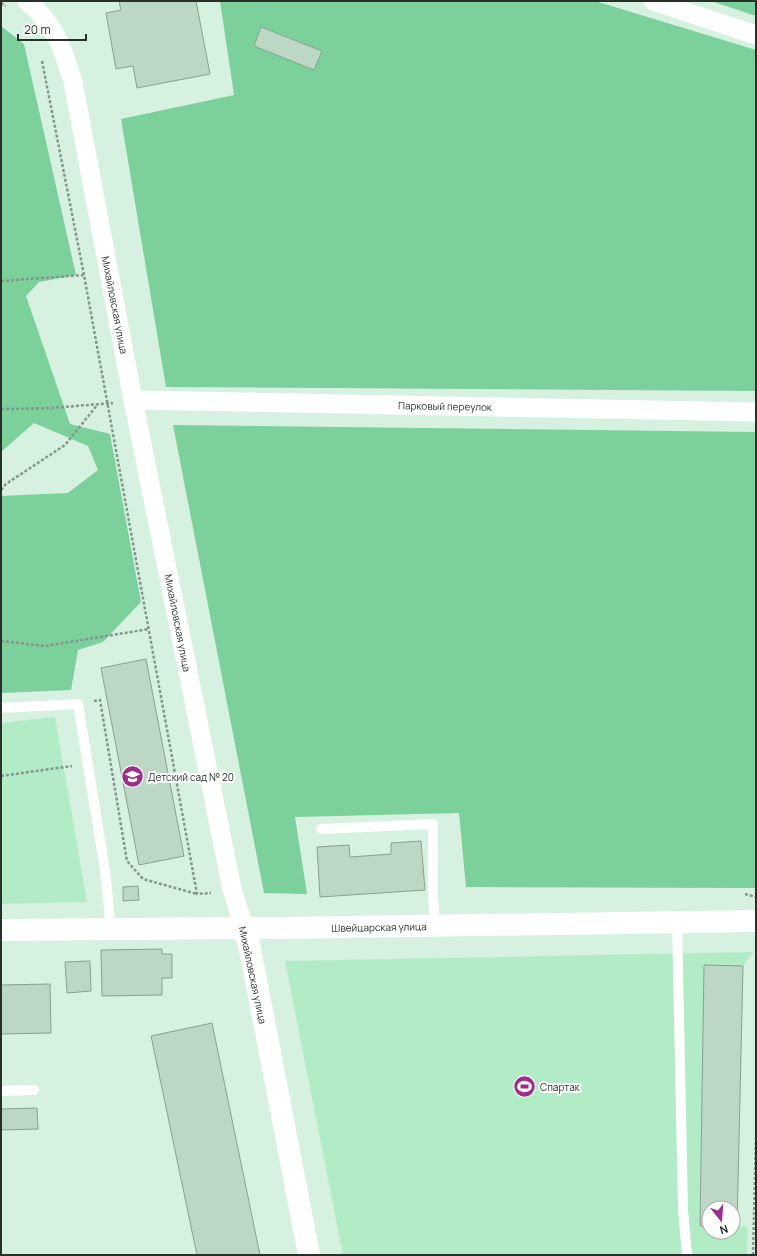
<svg xmlns="http://www.w3.org/2000/svg" width="757" height="1256" font-family="Manrope,sans-serif">
  <style>
    .green { fill: #b2ecc6; fill-rule: evenodd }
    .forest { fill: #7cd09c }
    .building { fill: #bcd7c4; stroke: #88a290 }
    .lines { fill: none; stroke-linecap: round; stroke-linejoin: round }
    .path { stroke: #84978a; stroke-width: 2.5; stroke-dasharray: 3 2; stroke-linecap: butt }
    .lane { stroke: #fff; stroke-width: 10 }
    .street { stroke: #fff; stroke-width: 19 }
    .secondary { stroke: #fff; stroke-width: 22 }
    .labels { text-anchor: middle; dominant-baseline: central; stroke-width: 4; stroke-linejoin: round; paint-order: stroke }
    .street-label { font-size: 10px; fill: #27312a; stroke: #fff }
    .poi-label { font-size: 10px; fill: #27312a; stroke: #fff; text-anchor: start }
  </style>
  <rect width="100%" height="100%" fill="#d6f1df"/>
  <path class="green" d="M 55,717 L 87,902 L 1,904 L 1,723 Z
    M 753,952 L 743,966 L 737,1226 L 748,1227 L 747,1255 L 343,1255 L 285,961 ZM 709,1208 L 733,1208 L 733,1232 L 709,1232 Z"/>
  <path class="forest" d="M 220,1 L 595,1 L 756,50 L 756,391 L 166,387 L 121,119 L 234,95 Z
    M 711,1 L 756,1 L 756,16 Z
    M 1,26 L 24,44 L 76,275 L 39,282 L 26,296 L 70,424 L 110,434 L 141,602 L 103,642 L 78,650 L 71,690 L 1,693 L 1,496 L 68,493 L 98,470 L 88,446 L 34,423 L 1,452 Z
    M 173,425 L 756,432 L 756,888 L 466,887 L 459,813 L 295,817 L 307,894 L 264,893 Z"/>
  <path class="building" d="M 119,1 L 196,1 L 210,74 L 137,88 L 133,66 L 116,69 L 106,13 L 121,10 Z
    M 261,27 L 322,51 L 314,70 L 254,46 Z
    M 146,659 L 184,856 L 139,865 L 101,668 Z
    M 421,841 L 425,890 L 320,897 L 317,847 L 349,845 L 350,857 L 391,854 L 391,843 Z
    M 138,886 L 139,900 L 123,901 L 123,887 Z
    M 162,949 L 162,954 L 172,954 L 172,978 L 162,978 L 162,995 L 102,996 L 101,950 Z
    M 90,961 L 91,991 L 67,993 L 65,962 Z
    M 704,965 L 743,966 L 737,1227 L 733,1226 L 733,1208 L 709,1208 L 709,1226 L 700,1226 Z
    M 50,984 L 51,1033 L 1,1034 L 1,985 Z
    M 212,1023 L 260,1255 L 197,1255 L 151,1036 Z
    M 37,1108 L 38,1129 L 1,1130 L 1,1109 Z"/>
  <g class="lines">
    <path class="path" d="M 1,3 L 6,6
      M 42,61 L 84,275 L 197,894 L 211,893
      M 1,281 L 84,275
      M 1,409 L 51,408 L 113,403
      M 1,490 L 6,484 L 65,445 L 98,404
      M 1,641 L 45,646 L 149,629
      M 94,701 L 100,700 L 127,861 L 143,879 L 197,894
      M 1,776 L 72,766
      M 745,894 L 756,897
      M 753,1255 L 756,1136"/>
    <path class="lane" d="M 1,708 L 78,704 L 105,870 L 111,929
      M 321,829 L 433,824 L 433,897 L 435,926
      M 677,922 L 683,1210 L 687,1255
      M 1,1091 L 34,1090"/>
    <path class="street" d="M 27,1 C 56,26 62,47 73,82 L 133,400 L 232,889 L 244,928
      M 653,1 L 756,35
      M 133,400 L 756,412"/>
    <path class="secondary" d="M 244,928 L 250,949 L 309,1255
      M 1,930 L 244,928 L 278,928 L 756,921"/>
  </g>
  <defs>
    <symbol id="school-disc" viewBox="-11 -11 22 22"><circle r="9.5" fill="#9e2d8b" stroke="#fff"/><path d="M0-5L7-2L0 1L-7-2ZM-4 1L0 2.5L4 1V4Q0 6-4 4Z" fill="#fff"/></symbol>
    <symbol id="stadium-disc" viewBox="-11 -11 22 22"><circle r="9.5" fill="#9e2d8b" stroke="#fff"/><path d="M0-5a6.5 5 0 1 0 0 10a6.5 5 0 1 0 0-10ZM-3.5-1.8h7v3.6h-7Z" fill="#fff"/></symbol>
  </defs>
  <g fill-rule="evenodd">
    <use href="#school-disc" x="120" y="764" width="25" height="25"/>
    <use href="#stadium-disc" x="512" y="1074" width="25" height="25"/>
  </g>
  <g class="labels">
    <g class="street-label">
      <text transform="translate(115 305) rotate(79)">Михайловская улица</text>
      <text transform="translate(445 406) rotate(1)">Парковый переулок</text>
      <text transform="translate(178 623) rotate(79)">Михайловская улица</text>
      <text transform="translate(379 927) rotate(-1)">Швейцарская улица</text>
      <text transform="translate(253 975) rotate(78)">Михайловская улица</text>
    </g>
    <g class="poi-label">
      <text x="148" y="777">Детский сад № 20</text>
      <text x="540" y="1087">Спартак</text>
    </g>
  </g>
  <rect width="757" height="1256" fill="none" stroke="#27312a" stroke-width="4"/>
  <g transform="translate(721 1220) rotate(163)"><circle r="19" fill="#ffffff" stroke="#a9adaa"/>
  <path d="M0-3L7 15L0 10L-7 15Z" fill="#9e2d8b"/>
  <text y="-6" font-size="11" font-weight="bold" text-anchor="middle" fill="#27312a">N</text>
  </g>
  <path d="M18 34v6h68v-6" fill="none" stroke="#27312a" stroke-width="2"/>
  <text x="24" y="34" font-size="12" fill="#27312a" stroke="#ffffff" stroke-width="3" paint-order="stroke">20 m</text>
</svg>
